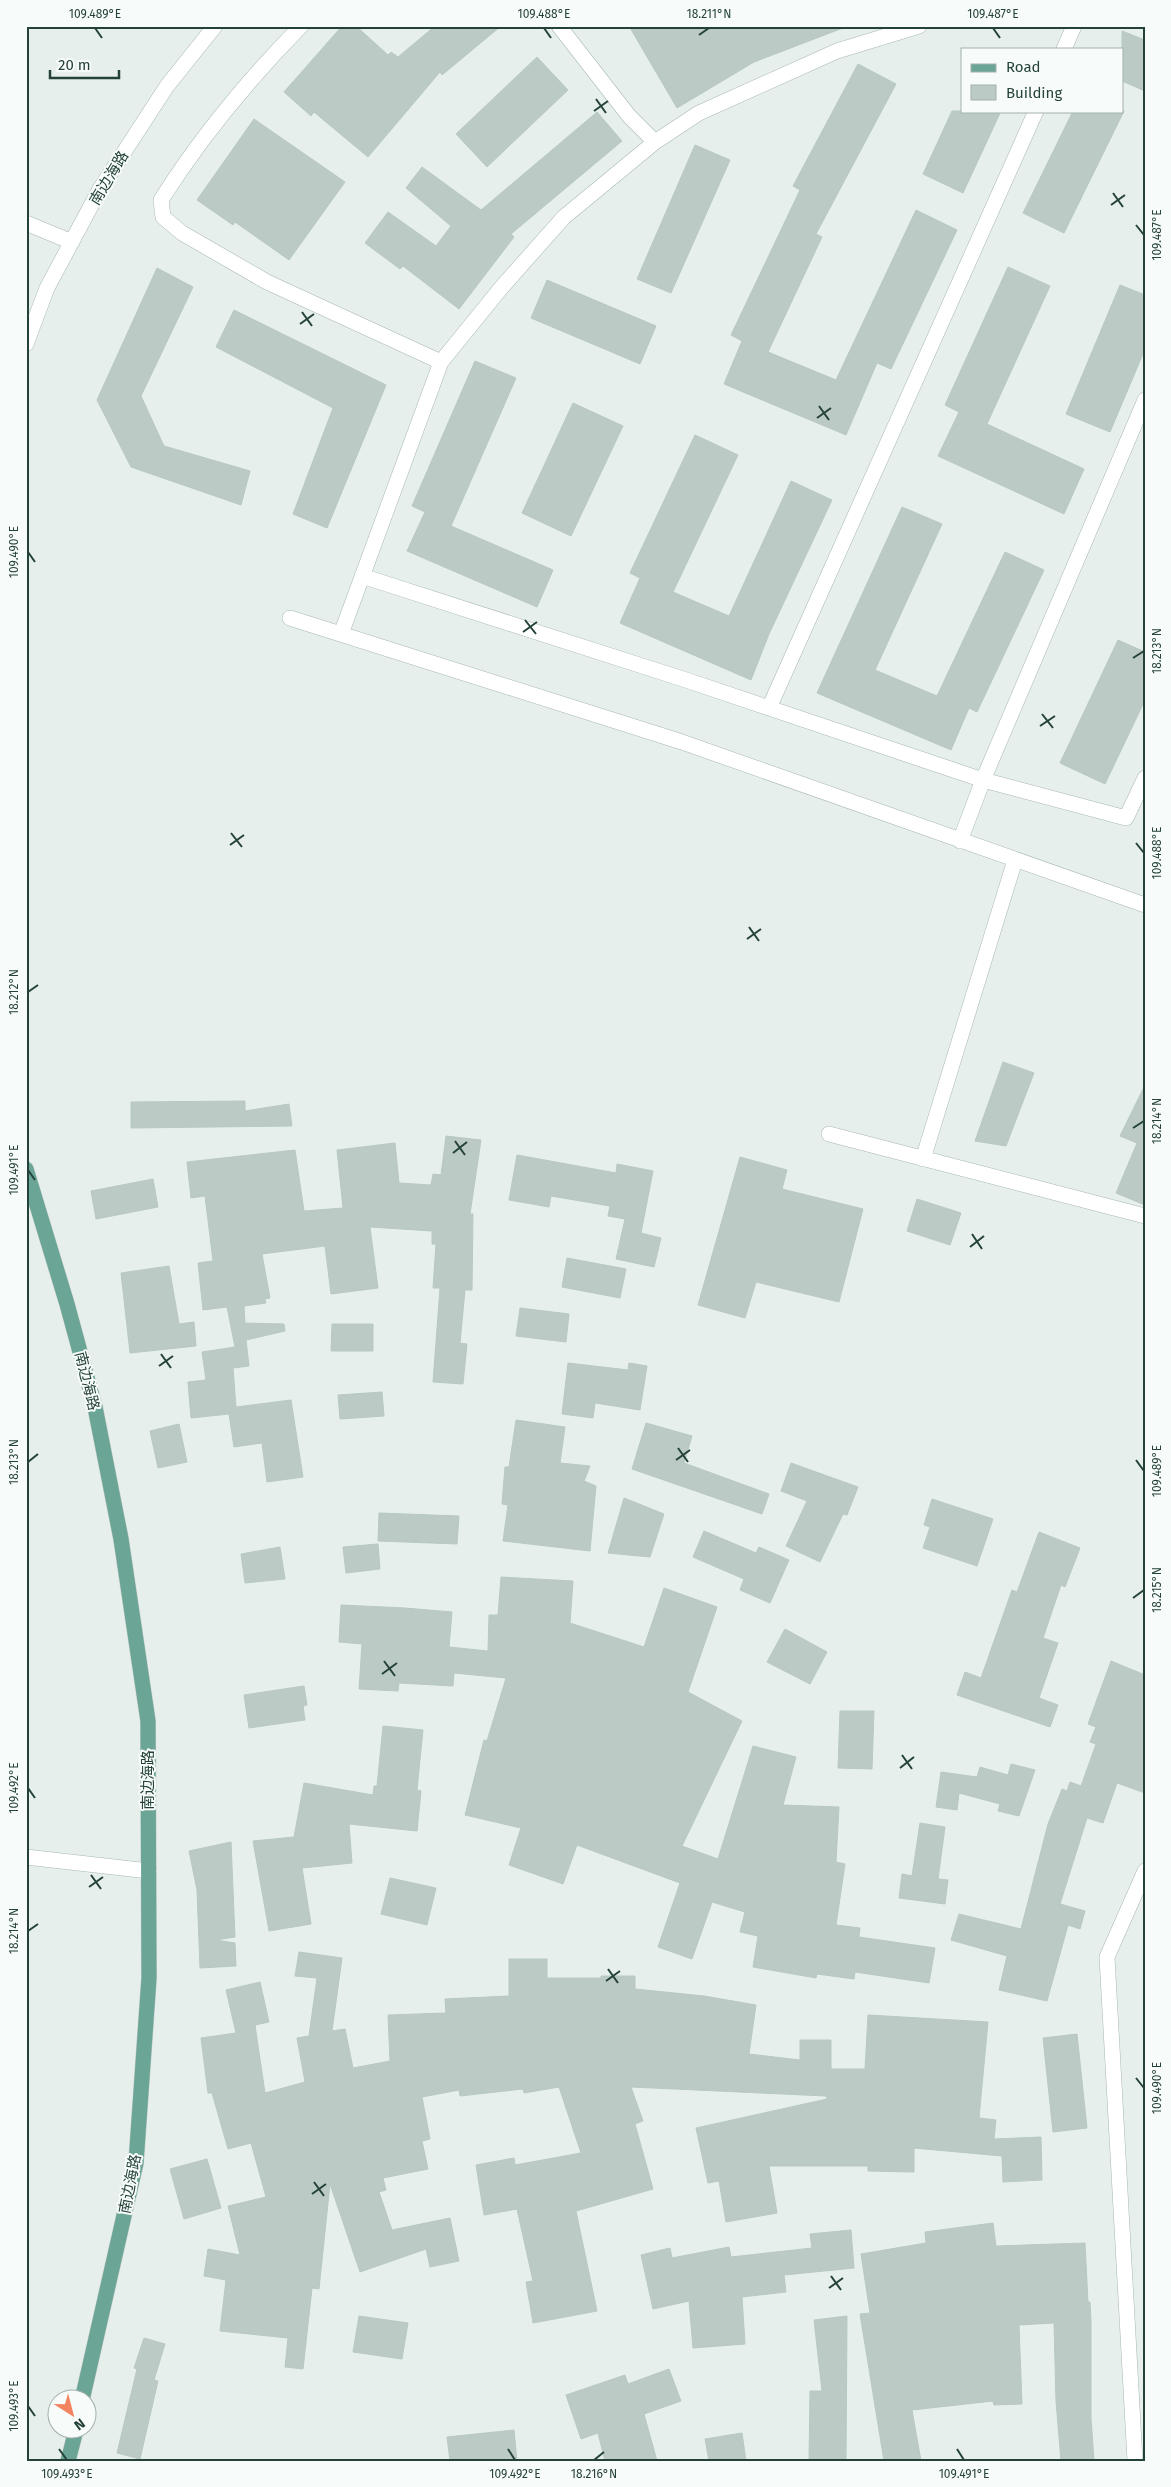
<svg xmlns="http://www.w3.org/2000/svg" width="1171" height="2487" font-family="'Fira Sans','Noto Sans SC',sans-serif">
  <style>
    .building { fill: #bbcac4; stroke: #b8c9c2 }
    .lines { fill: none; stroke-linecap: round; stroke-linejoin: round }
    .minor-casing { stroke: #a8b8b2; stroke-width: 16 }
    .major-casing { stroke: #c2cac8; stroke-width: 16 }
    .minor { stroke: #fff; stroke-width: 15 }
    .major { stroke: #6aa596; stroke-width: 15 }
    .ticks { fill: none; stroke: #24423a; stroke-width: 2 }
    .labels { text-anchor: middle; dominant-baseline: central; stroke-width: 4; stroke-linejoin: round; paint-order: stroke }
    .street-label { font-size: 15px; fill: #24423a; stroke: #f7fbf9 }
    .neatline { fill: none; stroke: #24423a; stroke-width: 2 }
    .ticks-label { font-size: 12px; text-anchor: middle; fill: #24423a }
  </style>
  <rect width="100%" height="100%" fill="#e6efeb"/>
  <path class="building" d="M 342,26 L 356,26 L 388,55 L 391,52 L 398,57 L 435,26 L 501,26 L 442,75 L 440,72 L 368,157 L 314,112 L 311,116 L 284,92 Z
    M 629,26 L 842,26 L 843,28 L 754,62 L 677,108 Z
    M 1122,31 L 1145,40 L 1145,91 L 1122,81 Z
    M 537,57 L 568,90 L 487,167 L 456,134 Z
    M 858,64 L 896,84 L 816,234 L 822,237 L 768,352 L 836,380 L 916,210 L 957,230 L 891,369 L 877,363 L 846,435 L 724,384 L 742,341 L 731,335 L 800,190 L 793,186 Z
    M 952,111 L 1001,111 L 963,193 L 923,174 Z
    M 1073,111 L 1124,111 L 1064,233 L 1023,213 Z
    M 597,112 L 622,141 L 511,234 L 514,237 L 459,309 L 403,266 L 400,269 L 365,243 L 388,212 L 436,246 L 451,226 L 406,188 L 422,167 L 481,210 Z
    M 254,119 L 345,182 L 289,260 L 235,222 L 233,225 L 197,200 Z
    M 695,145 L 730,160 L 671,293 L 637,279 Z
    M 1008,267 L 1050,286 L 987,424 L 1084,469 L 1064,514 L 938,456 L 959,412 L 945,405 Z
    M 157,268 L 193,287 L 141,396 L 164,446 L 250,471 L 241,505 L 131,467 L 97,400 Z
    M 547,280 L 656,326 L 640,364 L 531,318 Z
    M 1120,285 L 1145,295 L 1145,349 L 1110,432 L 1066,414 Z
    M 234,310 L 386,385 L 327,528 L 293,514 L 333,408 L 216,347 Z
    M 475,361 L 516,378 L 451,526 L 553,570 L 537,607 L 407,551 L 425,512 L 412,506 Z
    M 573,403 L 623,426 L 571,536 L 522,513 Z
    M 695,435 L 738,455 L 673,592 L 729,616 L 791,481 L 832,500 L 769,634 L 751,680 L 620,623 L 640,578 L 630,573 Z
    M 902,507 L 942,524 L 875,670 L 937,696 L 1005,552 L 1044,570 L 977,712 L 969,708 L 951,750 L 817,693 Z
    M 1118,640 L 1145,652 L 1145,700 L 1105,784 L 1060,763 Z
    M 1003,1062 L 1034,1073 L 1006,1146 L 975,1141 Z
    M 1145,1085 L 1145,1205 L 1116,1193 L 1137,1143 L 1120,1136 Z
    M 245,1101 L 245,1111 L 289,1104 L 292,1126 L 131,1128 L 131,1102 Z
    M 446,1136 L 481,1140 L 470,1214 L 473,1214 L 472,1290 L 465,1290 L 460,1343 L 467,1344 L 463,1384 L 433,1382 L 440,1288 L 433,1288 L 436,1244 L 432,1244 L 432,1231 L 370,1227 L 378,1288 L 331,1294 L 325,1246 L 262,1254 L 270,1298 L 265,1299 L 266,1303 L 244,1306 L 245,1323 L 284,1324 L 285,1331 L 246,1340 L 249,1366 L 233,1368 L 236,1407 L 291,1400 L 303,1477 L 267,1482 L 262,1443 L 234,1447 L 229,1414 L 191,1418 L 188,1382 L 206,1380 L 202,1352 L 235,1347 L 227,1307 L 203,1310 L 198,1263 L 213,1261 L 205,1196 L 191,1198 L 187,1162 L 295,1150 L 304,1211 L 343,1208 L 337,1150 L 395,1143 L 399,1183 L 431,1185 L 433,1174 L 441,1175 Z
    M 517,1155 L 616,1173 L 617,1164 L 653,1171 L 641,1233 L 661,1238 L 654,1267 L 616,1259 L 625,1219 L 608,1216 L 610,1206 L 551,1196 L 549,1207 L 509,1200 Z
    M 740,1157 L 787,1170 L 782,1189 L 863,1209 L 839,1302 L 756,1282 L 745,1318 L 698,1305 Z
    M 153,1179 L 158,1207 L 96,1219 L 91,1191 Z
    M 917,1199 L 961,1213 L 950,1245 L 907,1231 Z
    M 567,1258 L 626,1269 L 620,1298 L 562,1287 Z
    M 169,1266 L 179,1324 L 194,1322 L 196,1346 L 130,1353 L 121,1273 Z
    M 520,1308 L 569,1314 L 566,1342 L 516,1336 Z
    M 332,1324 L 373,1324 L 373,1351 L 331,1351 Z
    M 568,1363 L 628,1370 L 629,1363 L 647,1366 L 640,1410 L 595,1403 L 593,1418 L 562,1414 Z
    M 382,1392 L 384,1416 L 340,1419 L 338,1395 Z
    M 516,1420 L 565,1427 L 560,1463 L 590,1466 L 584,1481 L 596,1486 L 590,1551 L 503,1541 L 508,1505 L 502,1504 L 505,1467 L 509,1467 Z
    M 646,1423 L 692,1436 L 684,1463 L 769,1494 L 762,1514 L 632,1469 Z
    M 179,1424 L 187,1462 L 158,1468 L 150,1431 Z
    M 791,1463 L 858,1487 L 847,1515 L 843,1514 L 820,1562 L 786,1546 L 807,1501 L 781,1491 Z
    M 624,1498 L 664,1514 L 650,1557 L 608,1553 Z
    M 932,1499 L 993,1519 L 977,1566 L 923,1548 L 930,1527 L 924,1525 Z
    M 379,1513 L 459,1516 L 457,1544 L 378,1541 Z
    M 704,1531 L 756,1553 L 759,1547 L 789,1560 L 770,1603 L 740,1590 L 744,1579 L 693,1557 Z
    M 1039,1532 L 1080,1548 L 1065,1587 L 1061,1585 L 1043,1638 L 1058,1643 L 1039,1698 L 1058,1705 L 1050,1727 L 957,1695 L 965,1672 L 981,1678 L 1012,1590 L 1017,1592 Z
    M 378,1544 L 380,1569 L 346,1573 L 343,1547 Z
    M 280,1547 L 285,1579 L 245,1583 L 241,1554 Z
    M 501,1577 L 573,1581 L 570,1623 L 644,1647 L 664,1588 L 717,1607 L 688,1692 L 742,1721 L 682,1846 L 718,1859 L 753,1746 L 796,1757 L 783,1805 L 839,1807 L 836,1862 L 845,1864 L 836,1925 L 860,1928 L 859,1937 L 935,1948 L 929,1983 L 855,1972 L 854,1979 L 817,1974 L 816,1978 L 753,1967 L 758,1936 L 740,1932 L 745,1912 L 712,1902 L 692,1959 L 658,1947 L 680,1883 L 577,1845 L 563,1884 L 509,1865 L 521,1828 L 465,1815 L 484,1740 L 487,1741 L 506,1678 L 454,1673 L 453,1686 L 399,1683 L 398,1691 L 359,1689 L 362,1644 L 339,1642 L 341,1605 L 405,1608 L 452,1612 L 449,1647 L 488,1651 L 489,1615 L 498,1615 Z
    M 785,1629 L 827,1652 L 810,1684 L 767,1662 Z
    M 1111,1661 L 1145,1675 L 1145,1793 L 1117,1783 L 1103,1823 L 1087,1818 L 1060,1904 L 1085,1911 L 1080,1929 L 1068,1925 L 1047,2001 L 999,1990 L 1007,1956 L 951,1940 L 959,1914 L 1021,1929 L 1048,1824 L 1062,1789 L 1067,1791 L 1070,1782 L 1081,1786 L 1096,1744 L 1090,1742 L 1096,1727 L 1088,1724 Z
    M 304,1686 L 307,1705 L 303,1706 L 305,1720 L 249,1728 L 244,1695 Z
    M 840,1711 L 874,1711 L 872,1769 L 838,1768 Z
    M 383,1726 L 423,1730 L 417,1790 L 421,1791 L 417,1831 L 349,1824 L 352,1863 L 302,1868 L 311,1924 L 269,1931 L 253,1841 L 294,1837 L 304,1783 L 373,1795 L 374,1786 L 377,1786 Z
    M 1011,1764 L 1035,1770 L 1019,1816 L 998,1811 L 1000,1804 L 959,1793 L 957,1810 L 936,1807 L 941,1772 L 977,1777 L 980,1767 L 1008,1775 Z
    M 920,1823 L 945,1827 L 938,1879 L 948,1880 L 945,1904 L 899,1898 L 902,1874 L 912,1876 Z
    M 231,1842 L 235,1937 L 216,1940 L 235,1943 L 236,1966 L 200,1968 L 197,1890 L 189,1851 Z
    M 390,1878 L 436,1888 L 427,1925 L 381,1914 Z
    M 299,1952 L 342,1958 L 332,2031 L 345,2029 L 353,2068 L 390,2061 L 388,2015 L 446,2013 L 445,1999 L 509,1996 L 509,1959 L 547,1959 L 547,1978 L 601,1978 L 601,1976 L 635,1976 L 635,1989 L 704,1996 L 756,2005 L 749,2054 L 800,2060 L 800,2040 L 831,2040 L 831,2069 L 865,2069 L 868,2015 L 988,2022 L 979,2118 L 996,2120 L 994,2139 L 1041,2137 L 1042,2180 L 1003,2182 L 1002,2156 L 914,2148 L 914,2172 L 868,2171 L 868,2166 L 769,2166 L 777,2213 L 726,2222 L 719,2181 L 708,2183 L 696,2128 L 827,2099 L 826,2096 L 631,2087 L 643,2121 L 635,2124 L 653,2189 L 576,2211 L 597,2311 L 533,2323 L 526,2282 L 533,2281 L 517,2209 L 484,2215 L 476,2165 L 514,2158 L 515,2165 L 581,2153 L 559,2087 L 524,2093 L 523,2089 L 460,2096 L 459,2090 L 422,2097 L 430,2139 L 422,2141 L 428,2169 L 383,2178 L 386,2190 L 379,2192 L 392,2230 L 450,2218 L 459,2261 L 430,2267 L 426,2249 L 360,2272 L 330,2184 L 319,2289 L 312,2288 L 303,2369 L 285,2367 L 288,2338 L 220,2331 L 226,2280 L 204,2276 L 208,2249 L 240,2255 L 228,2206 L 266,2197 L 251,2143 L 228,2149 L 212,2093 L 208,2093 L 201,2038 L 236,2033 L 226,1990 L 260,1982 L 269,2022 L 255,2025 L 265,2093 L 305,2082 L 297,2038 L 309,2036 L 317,1978 L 295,1976 Z
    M 1077,2034 L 1087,2128 L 1053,2132 L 1043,2038 Z
    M 207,2159 L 221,2208 L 184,2219 L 170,2169 Z
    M 993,2223 L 996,2246 L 1085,2243 L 1088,2302 L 1090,2302 L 1091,2321 L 1091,2418 L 1094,2461 L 1061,2461 L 1056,2401 L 1054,2323 L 1019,2325 L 1022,2404 L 994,2405 L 993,2401 L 912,2410 L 921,2461 L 884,2461 L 860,2314 L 870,2313 L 861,2254 L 926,2243 L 925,2232 Z
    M 851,2230 L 854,2268 L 784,2275 L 786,2292 L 742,2297 L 745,2344 L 693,2348 L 689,2301 L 653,2309 L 641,2255 L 670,2248 L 672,2258 L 729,2247 L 731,2257 L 812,2248 L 810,2234 Z
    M 359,2316 L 408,2323 L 402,2359 L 353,2352 Z
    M 847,2316 L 846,2461 L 809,2461 L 810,2391 L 822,2391 L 814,2320 Z
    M 144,2338 L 165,2344 L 154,2380 L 158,2381 L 140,2459 L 117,2453 L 137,2369 L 134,2368 Z
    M 669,2369 L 681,2401 L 644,2414 L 657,2461 L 605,2461 L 598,2433 L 581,2439 L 566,2395 L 625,2375 L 628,2384 Z
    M 514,2430 L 517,2461 L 450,2461 L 447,2437 Z
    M 742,2433 L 746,2461 L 709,2461 L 705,2439 Z"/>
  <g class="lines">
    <defs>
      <path id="minor" d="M 301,26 C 249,79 200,138 161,200 L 163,217 L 182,233 L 267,282 L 441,362 L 341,634
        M 559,26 L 629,116 L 655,142 L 699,113 L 837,51 L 919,26
        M 1064,49 L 1074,26
        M 26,223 L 72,242
        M 26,344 L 47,288 L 100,189 L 167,86 L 215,26
        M 441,362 L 501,288 L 564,217 L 655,142
        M 1145,400 L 983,780 L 1126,818 L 1145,778
        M 362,576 L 686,680 L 983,780 L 960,841
        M 290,618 L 682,742 L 1145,905
        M 769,708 L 1036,111
        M 829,1134 L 1145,1216
        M 923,1159 L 1015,860
        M 26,1857 L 149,1871
        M 1135,2461 L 1107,1957 L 1145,1871"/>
      <path id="major" d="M 26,1169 L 67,1304 L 95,1407 L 121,1539 L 148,1721 L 149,1978 L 136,2163 L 82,2400
        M 68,2461 L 76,2430"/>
    </defs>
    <use href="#minor" class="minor-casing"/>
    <use href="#major" class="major-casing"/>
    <use href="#minor" class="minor"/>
    <use href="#major" class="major"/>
  </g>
  <path class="ticks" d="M 95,28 L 102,38M 544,28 L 551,38M 993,28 L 1000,38M 699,35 L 709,28M 596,99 L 606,113M 594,111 L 608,101M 1113,193 L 1123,207M 1111,205 L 1125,195M 1136,225 L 1144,235M 302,312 L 312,326M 300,324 L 314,314M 819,406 L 829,420M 817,418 L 831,408M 28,552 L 35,562M 525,620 L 536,634M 523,632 L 537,622M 1133,658 L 1144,651M 1042,714 L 1053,728M 1040,726 L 1055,716M 231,833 L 242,847M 1136,843 L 1144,853M 230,845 L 244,835M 749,927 L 759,941M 747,939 L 761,929M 28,992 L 38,985M 1133,1128 L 1144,1121M 455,1141 L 465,1155M 453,1153 L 467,1142M 28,1170 L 35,1180M 972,1234 L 982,1249M 970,1247 L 984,1236M 161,1354 L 171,1368M 159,1366 L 173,1356M 678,1448 L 688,1462M 676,1460 L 690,1450M 1136,1460 L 1144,1471M 28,1462 L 38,1454M 1133,1598 L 1144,1590M 384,1661 L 395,1676M 382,1674 L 397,1663M 902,1755 L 912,1769M 900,1768 L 914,1757M 28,1788 L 35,1798M 91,1875 L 101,1889M 89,1887 L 103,1877M 28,1931 L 38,1924M 608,1969 L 618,1983M 606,1981 L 620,1971M 1136,2078 L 1144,2088M 314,2182 L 324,2196M 312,2194 L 326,2184M 831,2276 L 841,2290M 829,2288 L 843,2278M 28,2406 L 35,2416M 59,2449 L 67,2460M 508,2449 L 515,2460M 957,2449 L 964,2460M 594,2460 L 604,2452"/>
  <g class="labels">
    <g class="street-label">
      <text transform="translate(109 178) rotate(-59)">南边海路</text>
      <text transform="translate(87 1381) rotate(76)">南边海路</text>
      <text transform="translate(148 1780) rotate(-90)">南边海路</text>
      <text transform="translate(130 2184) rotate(-79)">南边海路</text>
    </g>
  </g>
  <rect width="1171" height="2487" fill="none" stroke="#f7fbf9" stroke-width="55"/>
  <rect x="961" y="48" width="162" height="65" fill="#f7fbf9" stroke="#a3b1ad"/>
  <rect x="971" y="64" width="25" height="8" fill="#6aa596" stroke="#a3b1ad"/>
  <text x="1006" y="72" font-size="15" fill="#24423a">Road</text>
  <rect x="971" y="85" width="25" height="15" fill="#bbcac4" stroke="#a3b1ad"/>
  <text x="1006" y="98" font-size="15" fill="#24423a">Building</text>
  <g transform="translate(72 2414) rotate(144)"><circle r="24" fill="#f7fbf9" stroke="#a3b1ad"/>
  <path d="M0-4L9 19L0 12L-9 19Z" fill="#f4845f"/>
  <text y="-8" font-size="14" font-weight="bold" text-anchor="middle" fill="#24423a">N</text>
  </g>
  <path d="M50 70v8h69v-8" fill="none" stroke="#24423a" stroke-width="2.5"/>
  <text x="58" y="70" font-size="15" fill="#24423a" stroke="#f7fbf9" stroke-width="4" paint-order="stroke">20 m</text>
  <rect x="28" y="28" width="1116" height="2432" class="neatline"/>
  <g class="ticks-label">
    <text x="95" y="18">109.489°E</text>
    <text x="544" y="18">109.488°E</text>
    <text x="709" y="18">18.211°N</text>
    <text x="993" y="18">109.487°E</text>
    <text transform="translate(1157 235) rotate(-90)" y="4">109.487°E</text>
    <text transform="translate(14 552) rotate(-90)" y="4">109.490°E</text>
    <text transform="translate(1157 651) rotate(-90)" y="4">18.213°N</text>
    <text transform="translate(1157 853) rotate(-90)" y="4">109.488°E</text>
    <text transform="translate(14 992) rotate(-90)" y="4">18.212°N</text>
    <text transform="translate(1157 1121) rotate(-90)" y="4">18.214°N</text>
    <text transform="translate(14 1170) rotate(-90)" y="4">109.491°E</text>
    <text transform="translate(14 1462) rotate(-90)" y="4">18.213°N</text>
    <text transform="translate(1157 1471) rotate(-90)" y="4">109.489°E</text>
    <text transform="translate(1157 1590) rotate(-90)" y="4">18.215°N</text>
    <text transform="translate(14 1788) rotate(-90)" y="4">109.492°E</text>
    <text transform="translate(14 1931) rotate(-90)" y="4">18.214°N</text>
    <text transform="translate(1157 2088) rotate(-90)" y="4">109.490°E</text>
    <text transform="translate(14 2406) rotate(-90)" y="4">109.493°E</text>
    <text x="67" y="2478">109.493°E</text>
    <text x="515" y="2478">109.492°E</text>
    <text x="594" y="2478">18.216°N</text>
    <text x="964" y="2478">109.491°E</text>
  </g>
</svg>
